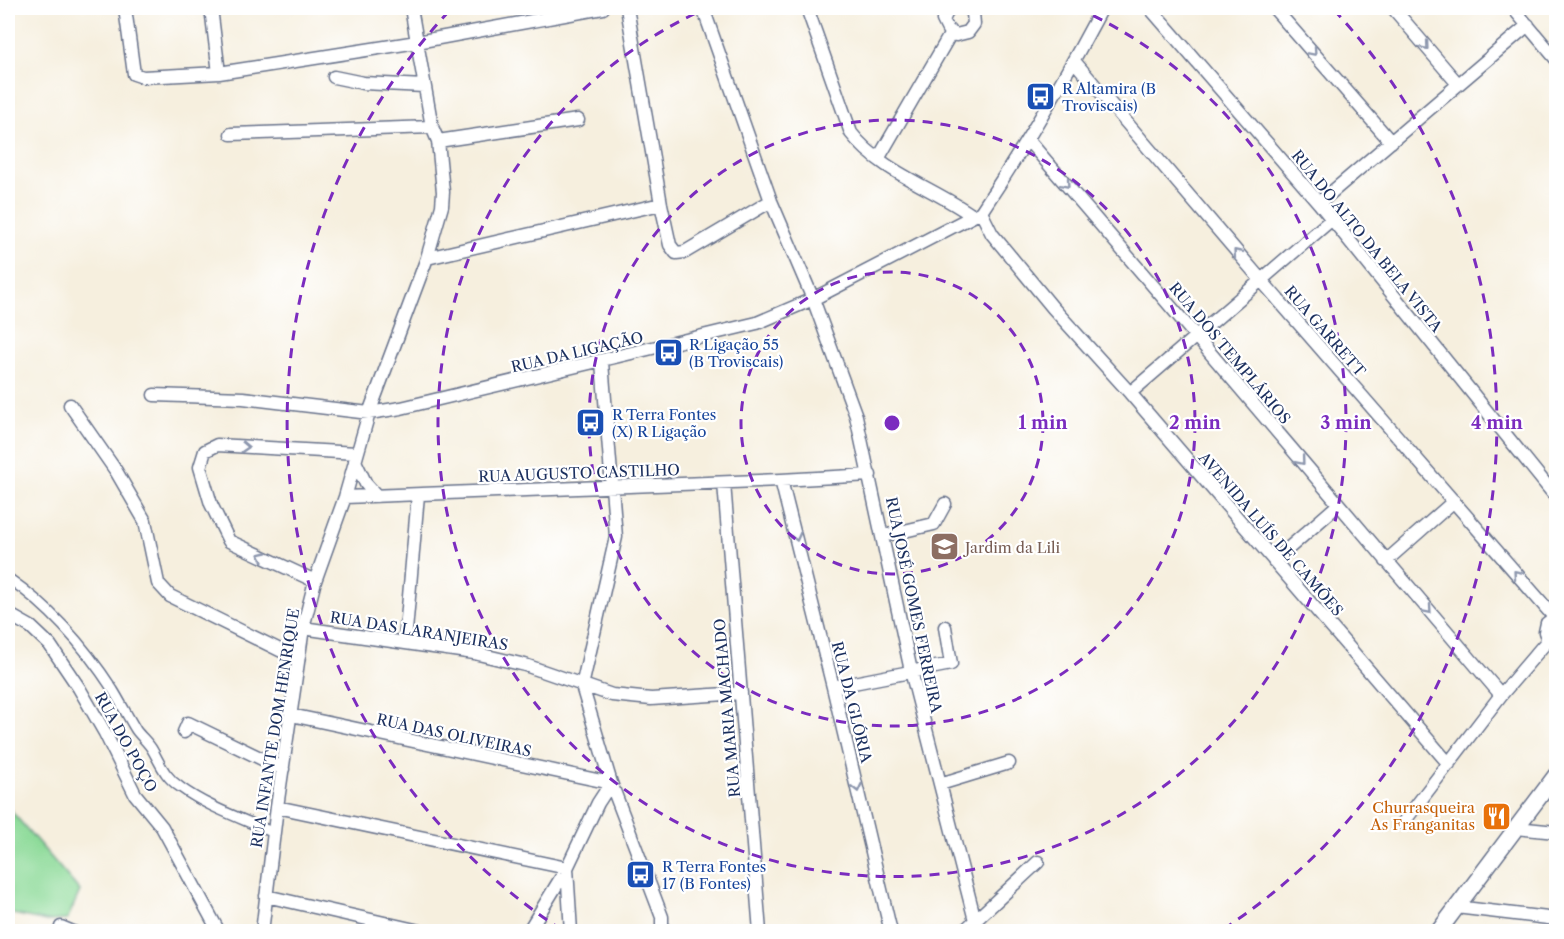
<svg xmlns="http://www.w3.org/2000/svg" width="1564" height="939" font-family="'Libre Caslon Text',serif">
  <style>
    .green { fill: #8cda98; stroke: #54847b; stroke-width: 1.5 }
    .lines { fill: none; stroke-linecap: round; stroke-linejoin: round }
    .pedestrian-casing { stroke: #68728b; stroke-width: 12 }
    .minor-casing { stroke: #68728b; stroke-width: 15 }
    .tertiary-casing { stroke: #68728b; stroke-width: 18 }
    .pedestrian { stroke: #fff; stroke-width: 9 }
    .minor { stroke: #fff; stroke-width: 12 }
    .tertiary { stroke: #fff; stroke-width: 15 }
    .oneway { stroke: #8d97ae }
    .ring { fill: none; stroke: #7b2cbf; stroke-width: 3; stroke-dasharray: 10 8 }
    .labels { text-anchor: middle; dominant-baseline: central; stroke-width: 4.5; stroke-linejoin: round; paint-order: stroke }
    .transit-label { font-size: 15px; fill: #164399; stroke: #fff; text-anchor: start }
    .street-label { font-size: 15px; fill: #1b2f5e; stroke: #fff }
    .education-label { font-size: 15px; fill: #785e54; stroke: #fff; text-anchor: start }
    .food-label { font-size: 15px; fill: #c56008; stroke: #fff; text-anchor: end }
    .centre { fill: #7b2cbf; stroke: #fff; stroke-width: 3 }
    .ring-label { font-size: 18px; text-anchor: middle; font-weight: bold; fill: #7b2cbf; stroke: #fff; stroke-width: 4.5; stroke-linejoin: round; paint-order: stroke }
  </style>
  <rect width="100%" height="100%" fill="#fff"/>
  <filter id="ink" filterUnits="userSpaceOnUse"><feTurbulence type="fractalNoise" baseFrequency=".0167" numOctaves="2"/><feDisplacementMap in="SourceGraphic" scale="12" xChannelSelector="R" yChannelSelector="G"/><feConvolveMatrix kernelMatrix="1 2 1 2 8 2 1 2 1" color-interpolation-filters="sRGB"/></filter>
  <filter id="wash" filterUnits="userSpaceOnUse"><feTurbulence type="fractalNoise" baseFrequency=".008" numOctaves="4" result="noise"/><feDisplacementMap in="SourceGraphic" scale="24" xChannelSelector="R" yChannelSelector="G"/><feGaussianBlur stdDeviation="1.35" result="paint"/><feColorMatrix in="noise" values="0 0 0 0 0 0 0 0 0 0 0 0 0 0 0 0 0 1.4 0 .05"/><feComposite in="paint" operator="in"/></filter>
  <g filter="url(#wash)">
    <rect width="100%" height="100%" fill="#f6efde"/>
    <path class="green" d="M 8,807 L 80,891 L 67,920 L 46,921 L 8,913 Z"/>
  </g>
  <g filter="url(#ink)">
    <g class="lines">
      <defs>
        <path id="pedestrian" d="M 8,578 C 50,607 85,647 113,690 C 121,703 128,717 136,730 C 141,737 149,743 153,751 C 161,765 165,777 180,787 C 207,807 243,819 274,833"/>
        <path id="minor" d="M 125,8 L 134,74 L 143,77 L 219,73 L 417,42 L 603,8
          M 211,8 L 219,73
          M 627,8 L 661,204 L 670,245 L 676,253 L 685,252 L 771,201
          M 703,8 L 771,201 L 813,299 L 856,416 L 911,671 L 978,932
          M 807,8 L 851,133 C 881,172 934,188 973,216
          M 949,8 L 943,20 L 948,30 L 956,35 L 968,32 L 974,24 L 973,13 L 968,8
          M 1150,8 L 1319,203 L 1556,497
          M 1274,8 L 1391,142
          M 1393,8 L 1458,84
          M 1513,8 L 1556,59
          M 1074,61 L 1261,280 L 1555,618
          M 334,77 L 363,83 L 424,86
          M 231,134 L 432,127
          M 1028,140 C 1187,324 1343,511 1501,695
          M 438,141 L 578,120
          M 878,159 L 951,33
          M 1319,203 L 1528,25
          M 981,212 L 992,234 L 1053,308 L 1130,393 L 1449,764
          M 981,212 C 1025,146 1065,78 1102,8
          M 427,258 L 661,204
          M 602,362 L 616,537 L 582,686 L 611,783 L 662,917 L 662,932
          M 1130,393 L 1332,219
          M 154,395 L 243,398 L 369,413 L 401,408 L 757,323 L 813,299 L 981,212
          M 70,405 L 116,471 L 145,521 L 158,583 L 170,596 L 298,659
          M 355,461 L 366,484 L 377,496
          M 781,480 L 833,687 L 891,932
          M 724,483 L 760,932
          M 345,497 L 781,480 L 870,475
          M 883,536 L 934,524 L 945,504
          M 1274,561 L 1338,505
          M 1386,561 L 1454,501
          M 315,581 L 229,541 L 211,504 L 200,467 L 205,451 L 217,445 L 357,453
          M 8,614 L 31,627 L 50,645 L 79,688 L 105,733 L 135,794 L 162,827 L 219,932
          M 1556,618 L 1547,623 L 1545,632 L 1548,640 L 1556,644
          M 303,628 L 474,653 L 525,665 L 612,695 L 651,699 L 741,693
          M 405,642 L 418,495
          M 833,687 L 951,664 L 945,627
          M 291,715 L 611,783 L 598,803 L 567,868 L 528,932
          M 184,732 L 188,723 L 283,769
          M 940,784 L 1009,763
          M 277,807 L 567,868
          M 1403,823 L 1501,695 L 1548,640
          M 1516,828 L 1556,832
          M 567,868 L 571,932
          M 266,896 L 424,932
          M 1456,907 L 1556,919
          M 61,927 L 73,932
          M 262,932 L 277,807 L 303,628 L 315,581 L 345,497 L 369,413 L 427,258 L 442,206 L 443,192 L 438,141 L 432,127 L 411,8
          M 963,932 L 1038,862"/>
        <path id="tertiary" d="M 1438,932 L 1556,775"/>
      </defs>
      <use href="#pedestrian" class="pedestrian-casing"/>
      <use href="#minor" class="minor-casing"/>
      <use href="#tertiary" class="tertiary-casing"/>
      <use href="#pedestrian" class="pedestrian"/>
      <use href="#minor" class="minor"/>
      <use href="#tertiary" class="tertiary"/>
    </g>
    <defs><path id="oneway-chevron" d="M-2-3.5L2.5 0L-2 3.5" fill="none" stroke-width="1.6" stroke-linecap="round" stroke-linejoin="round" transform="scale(1.5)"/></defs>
    <g class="oneway">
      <use href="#oneway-chevron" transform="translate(1425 46) rotate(50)"/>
      <use href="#oneway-chevron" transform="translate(1313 52) rotate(49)"/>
      <use href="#oneway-chevron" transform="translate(1066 184) rotate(49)"/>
      <use href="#oneway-chevron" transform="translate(1237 253) rotate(-130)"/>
      <use href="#oneway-chevron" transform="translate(245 447) rotate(3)"/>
      <use href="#oneway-chevron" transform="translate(1301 461) rotate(50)"/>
      <use href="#oneway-chevron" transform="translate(796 537) rotate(76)"/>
      <use href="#oneway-chevron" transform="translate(262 556) rotate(-155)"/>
      <use href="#oneway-chevron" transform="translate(1517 574) rotate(-131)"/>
      <use href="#oneway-chevron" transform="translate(1428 610) rotate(49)"/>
      <use href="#oneway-chevron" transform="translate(857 788) rotate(77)"/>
    </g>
  </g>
  <g class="ring">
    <circle cx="892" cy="423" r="151"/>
    <circle cx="892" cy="423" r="303"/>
    <path d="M1077 8A454 454 0 1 1 707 8"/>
    <path d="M562 930A605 605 0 0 1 450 10M1334 10A605 605 0 0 1 1222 930"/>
  </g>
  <defs>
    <symbol id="bus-square" viewBox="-11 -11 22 22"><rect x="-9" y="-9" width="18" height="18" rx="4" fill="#1a4fb4" stroke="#fff"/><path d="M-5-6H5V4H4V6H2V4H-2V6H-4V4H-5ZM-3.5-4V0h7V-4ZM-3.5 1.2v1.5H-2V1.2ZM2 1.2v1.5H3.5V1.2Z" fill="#fff"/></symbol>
    <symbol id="school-square" viewBox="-11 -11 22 22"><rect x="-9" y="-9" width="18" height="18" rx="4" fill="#8d6e63" stroke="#fff"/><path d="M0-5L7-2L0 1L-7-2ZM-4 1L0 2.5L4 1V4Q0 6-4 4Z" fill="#fff"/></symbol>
    <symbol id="restaurant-square" viewBox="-11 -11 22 22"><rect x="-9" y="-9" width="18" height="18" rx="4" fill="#e8710a" stroke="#fff"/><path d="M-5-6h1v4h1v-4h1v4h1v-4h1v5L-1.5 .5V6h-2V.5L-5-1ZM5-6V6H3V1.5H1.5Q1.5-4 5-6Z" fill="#fff"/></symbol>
  </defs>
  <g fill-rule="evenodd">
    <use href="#bus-square" x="1024" y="80" width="33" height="33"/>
    <use href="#bus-square" x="652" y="336" width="33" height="33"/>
    <use href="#bus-square" x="574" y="406" width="33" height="33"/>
    <use href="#school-square" x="928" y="530" width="33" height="33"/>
    <use href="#restaurant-square" x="1480" y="800" width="33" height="33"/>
    <use href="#bus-square" x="624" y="858" width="33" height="33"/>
  </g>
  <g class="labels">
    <g class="transit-label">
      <text x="1062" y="88">R Altamira (B<tspan x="1062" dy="17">Troviscais)</tspan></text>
      <text x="689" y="344">R Ligação 55<tspan x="689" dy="17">(B Troviscais)</tspan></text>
      <text x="612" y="414">R Terra Fontes<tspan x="612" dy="17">(X) R Ligação</tspan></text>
      <text x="662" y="866">R Terra Fontes<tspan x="662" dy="17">17 (B Fontes)</tspan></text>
    </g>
    <g class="street-label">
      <text transform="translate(1367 241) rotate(51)">RUA DO ALTO DA BELA VISTA</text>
      <text transform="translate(1325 331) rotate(49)">RUA GARRETT</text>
      <text transform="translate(577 352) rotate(-13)">RUA DA LIGAÇÃO</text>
      <text transform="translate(1230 353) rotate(50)">RUA DOS TEMPLÁRIOS</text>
      <text transform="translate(579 473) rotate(-2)">RUA AUGUSTO CASTILHO</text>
      <text transform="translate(1271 534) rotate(49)">AVENIDA LUÍS DE CAMÕES</text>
      <text transform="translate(914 605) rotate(78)">RUA JOSÉ GOMES FERREIRA</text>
      <text transform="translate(419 631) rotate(9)">RUA DAS LARANJEIRAS</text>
      <text transform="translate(852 702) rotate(76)">RUA DA GLÓRIA</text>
      <text transform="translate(727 708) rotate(-95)">RUA MARIA MACHADO</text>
      <text transform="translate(275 728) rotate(-81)">RUA INFANTE DOM HENRIQUE</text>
      <text transform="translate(454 735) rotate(12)">RUA DAS OLIVEIRAS</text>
      <text transform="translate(126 742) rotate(61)">RUA DO POÇO</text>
    </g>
    <g class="education-label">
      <text x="965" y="547">Jardim da Lili</text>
    </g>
    <g class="food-label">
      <text x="1475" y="807">Churrasqueira<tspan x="1475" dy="17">As Franganitas</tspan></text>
    </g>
  </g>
  <circle cx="892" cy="423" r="9" class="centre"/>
  <g class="ring-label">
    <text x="1043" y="429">1 min</text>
    <text x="1195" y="429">2 min</text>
    <text x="1346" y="429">3 min</text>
    <text x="1497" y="429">4 min</text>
  </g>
  <rect width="1564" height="939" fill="none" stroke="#fff" stroke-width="30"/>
</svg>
